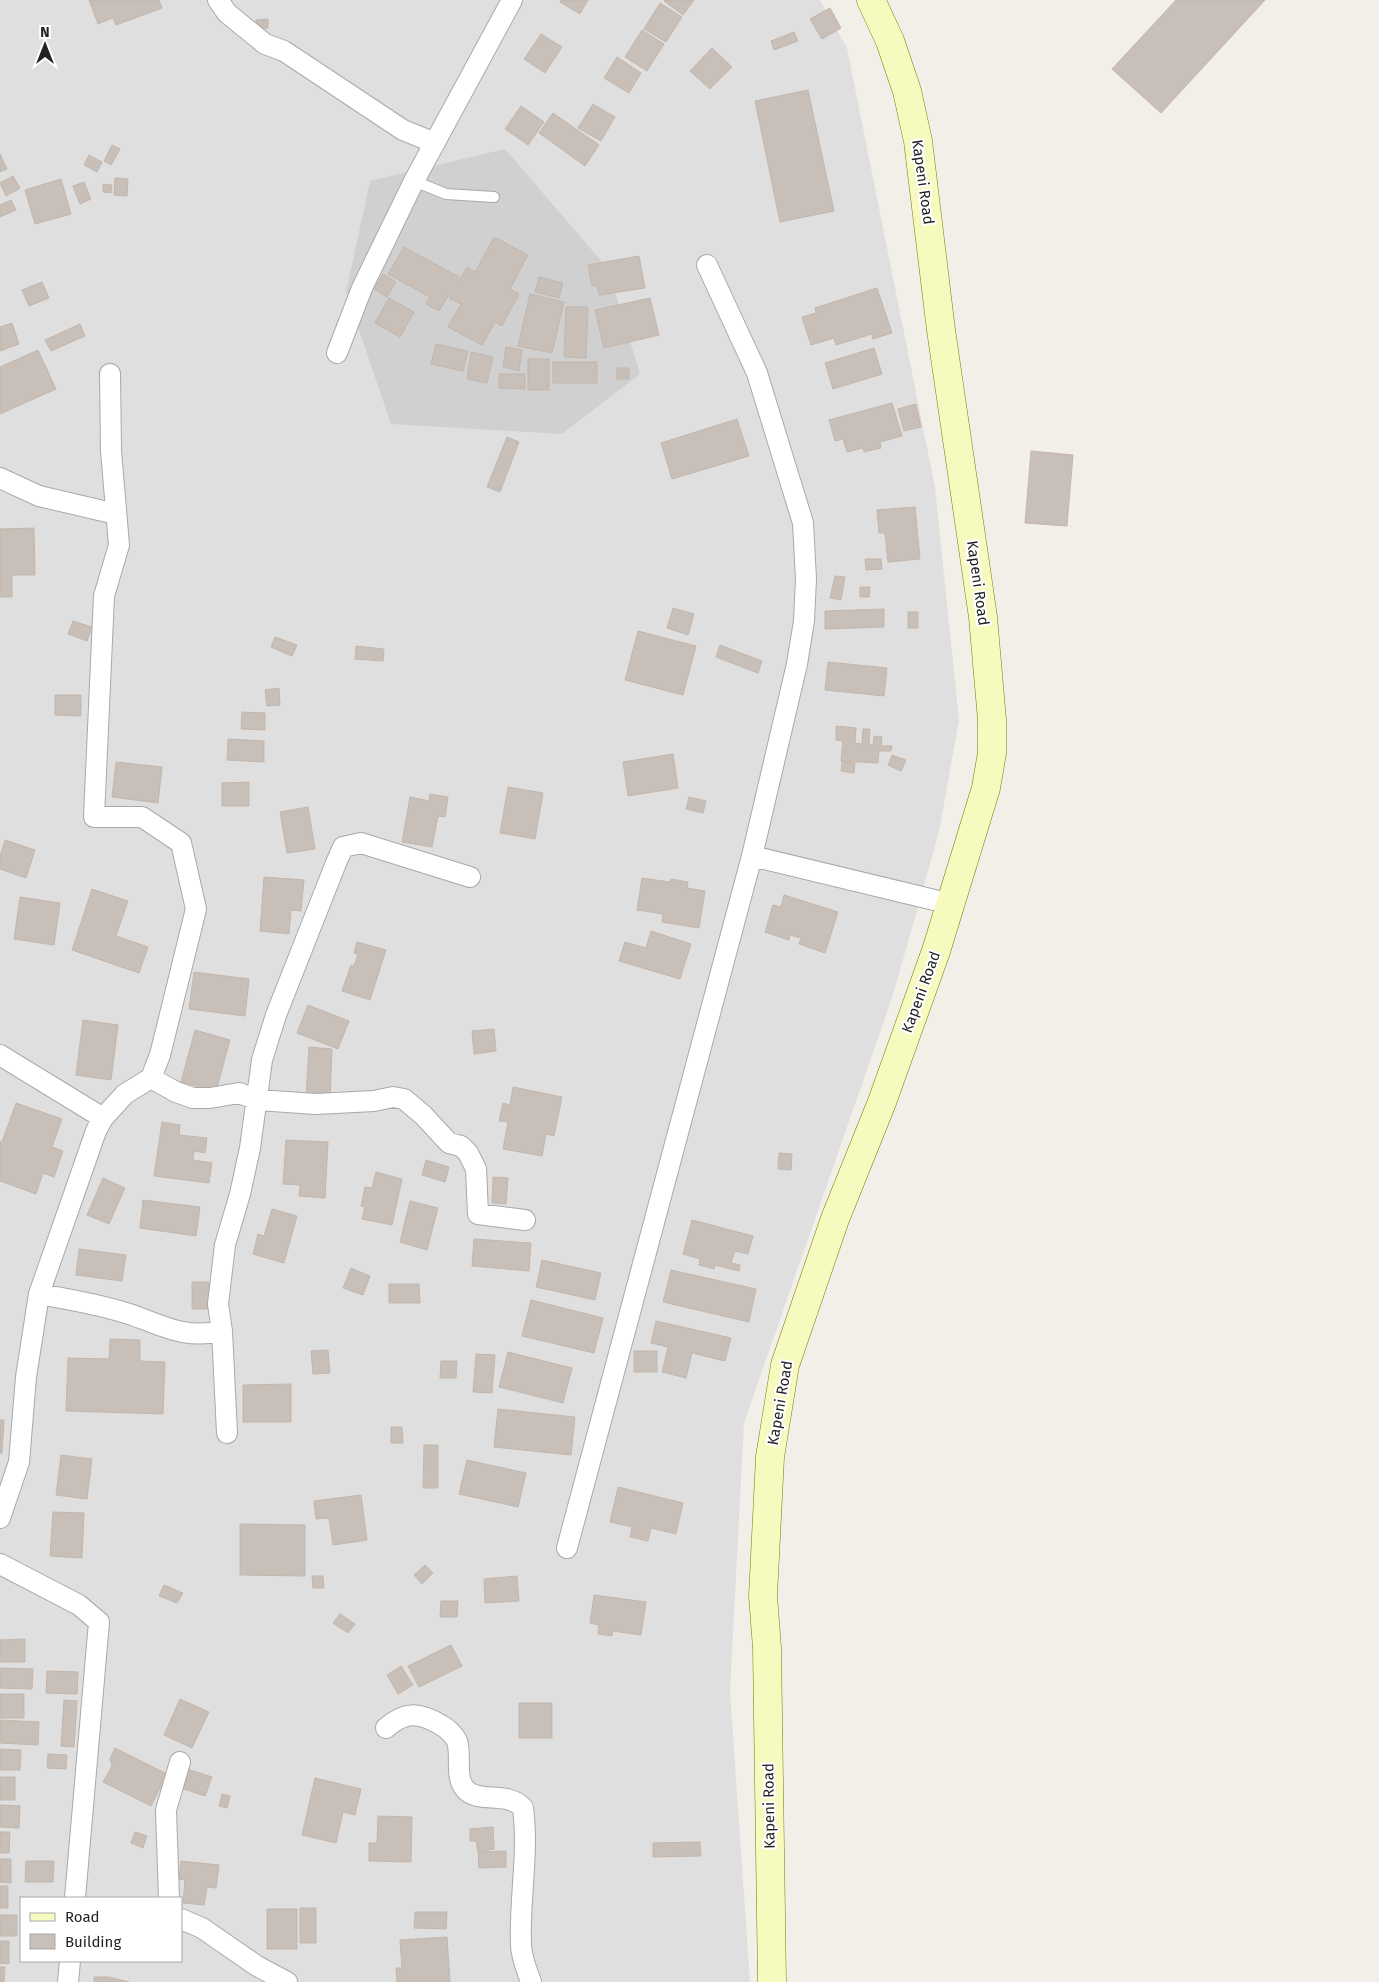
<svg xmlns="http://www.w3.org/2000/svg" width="1379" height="1982" font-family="'Fira Sans',sans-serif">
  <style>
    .residential { fill: #e0dfdf; fill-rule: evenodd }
    .religious { fill: #d0d0d0 }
    .building { fill: #c7bfb8; stroke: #c4b6ab }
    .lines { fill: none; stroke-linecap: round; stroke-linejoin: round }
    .service-casing { stroke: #a9a9a9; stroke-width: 12 }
    .minor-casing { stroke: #a9a9a9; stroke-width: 22 }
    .secondary-casing { stroke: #707d05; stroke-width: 29 }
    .service { stroke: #fff; stroke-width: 10 }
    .minor { stroke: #fff; stroke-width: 20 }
    .secondary { stroke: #f7fabf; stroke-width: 28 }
    .labels { text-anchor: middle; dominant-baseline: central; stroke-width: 4; stroke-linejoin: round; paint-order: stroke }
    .street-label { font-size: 15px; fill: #222; stroke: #fff }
  </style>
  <rect width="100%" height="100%" fill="#f2efe9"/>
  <path class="residential" d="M 0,0 L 820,0 L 847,48 L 935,487 L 959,720 L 939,832 L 893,995 L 744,1423 L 730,1691 L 750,1982 L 0,1982 ZM 21,1898 L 181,1898 L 181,1961 L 21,1961 Z"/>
  <path class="religious" d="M 505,149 L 608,269 L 640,374 L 562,434 L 391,424 L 346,292 L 370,181 Z"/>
  <path class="building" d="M 89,0 L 159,0 L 162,8 L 116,25 L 113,18 L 98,24 Z
    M 561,0 L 588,0 L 580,14 L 560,2 Z
    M 665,0 L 694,0 L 683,15 L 664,1 Z
    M 1176,0 L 1265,0 L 1161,113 L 1112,69 Z
    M 660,3 L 682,17 L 666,42 L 644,29 Z
    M 830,8 L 841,28 L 822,39 L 810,19 Z
    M 268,19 L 268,28 L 256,29 L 256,20 Z
    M 642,30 L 664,44 L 647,71 L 625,57 Z
    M 794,32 L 798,41 L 774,50 L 771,41 Z
    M 541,34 L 562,47 L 545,73 L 524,59 Z
    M 712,48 L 732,67 L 710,89 L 690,71 Z
    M 617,57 L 641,73 L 629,93 L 604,78 Z
    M 808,90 L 834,211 L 780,222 L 755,101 Z
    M 593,104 L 615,117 L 601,141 L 578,128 Z
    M 521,106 L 544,122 L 528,145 L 505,129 Z
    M 553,113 L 599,145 L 585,166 L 539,133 Z
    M 112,145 L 120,149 L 111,165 L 104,161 Z
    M 0,154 L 7,169 L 0,172 Z
    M 89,155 L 102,162 L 97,172 L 84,165 Z
    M 13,176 L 20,188 L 6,196 L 0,183 Z
    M 115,178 L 128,179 L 127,196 L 114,195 Z
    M 61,179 L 71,214 L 35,224 L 25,190 Z
    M 84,182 L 91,199 L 80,204 L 73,186 Z
    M 103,184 L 112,185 L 111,193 L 103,192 Z
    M 11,200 L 16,210 L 0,217 L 0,205 Z
    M 494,237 L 528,255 L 510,289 L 519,294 L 502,326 L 495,322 L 482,345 L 448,327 L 461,304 L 449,298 L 467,267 L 475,272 Z
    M 404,247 L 459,277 L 439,311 L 426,304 L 430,297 L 388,274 Z
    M 639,256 L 645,288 L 599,295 L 597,285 L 592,286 L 588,265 Z
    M 383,274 L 396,282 L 387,297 L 374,289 Z
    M 539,277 L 563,283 L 559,298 L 535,292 Z
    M 42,282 L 49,298 L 29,306 L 22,290 Z
    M 877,288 L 892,333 L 873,339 L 872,334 L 836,345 L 834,338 L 811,345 L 802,317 L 816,313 L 815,308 Z
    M 530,294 L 564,302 L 552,353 L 518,346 Z
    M 389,298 L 414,312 L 400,337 L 375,323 Z
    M 650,298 L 659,335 L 604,348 L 595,310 Z
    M 566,307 L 588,307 L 586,358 L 564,357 Z
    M 12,323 L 19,344 L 0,351 L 0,327 Z
    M 80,324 L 85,336 L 51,351 L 45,340 Z
    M 436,344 L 468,351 L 463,371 L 431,364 Z
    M 506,347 L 522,350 L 519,371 L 503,367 Z
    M 874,348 L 882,374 L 833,389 L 825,363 Z
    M 38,350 L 56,389 L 0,414 L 0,367 Z
    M 471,352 L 493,357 L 487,383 L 467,379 Z
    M 528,359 L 549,359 L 549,390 L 528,390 Z
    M 553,362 L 597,362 L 597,383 L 553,383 Z
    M 617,368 L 629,368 L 629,379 L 617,379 Z
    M 499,374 L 525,374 L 525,389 L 499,388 Z
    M 892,403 L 902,436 L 880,442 L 881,448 L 864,452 L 863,448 L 847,452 L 843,439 L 835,441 L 829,420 Z
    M 916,404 L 921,427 L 904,431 L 898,409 Z
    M 737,419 L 749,456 L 672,479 L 661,443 Z
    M 507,437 L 519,442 L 500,492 L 487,487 Z
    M 1031,451 L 1073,455 L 1067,526 L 1025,523 Z
    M 915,507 L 920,559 L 888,562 L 885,533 L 879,533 L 877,510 Z
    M 34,528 L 35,575 L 12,575 L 12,597 L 0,597 L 0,529 Z
    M 865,559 L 881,559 L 882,569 L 866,570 Z
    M 835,576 L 845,577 L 841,600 L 830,598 Z
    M 860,587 L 870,587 L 869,597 L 860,597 Z
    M 673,608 L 694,614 L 688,635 L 667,628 Z
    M 884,609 L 884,627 L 825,629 L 825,611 Z
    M 908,612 L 918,612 L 918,628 L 908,628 Z
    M 73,621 L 92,627 L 87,641 L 68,634 Z
    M 638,631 L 696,646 L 683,695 L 625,680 Z
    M 275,637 L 297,645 L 292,656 L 271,647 Z
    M 720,645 L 762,661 L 758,673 L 716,657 Z
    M 356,646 L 384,649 L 383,661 L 355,659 Z
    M 828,662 L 887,668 L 884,696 L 825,690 Z
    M 279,688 L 280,705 L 267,706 L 265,690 Z
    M 55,695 L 81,695 L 81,716 L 55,715 Z
    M 242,712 L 265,713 L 265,730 L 241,729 Z
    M 836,726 L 856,728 L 855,743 L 862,744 L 863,729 L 870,729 L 869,744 L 873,745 L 874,736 L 882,737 L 881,746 L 892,746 L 891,751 L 879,751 L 878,763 L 841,761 L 843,741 L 836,740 Z
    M 228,739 L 264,741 L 264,762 L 227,760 Z
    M 673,754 L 678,788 L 628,796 L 623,762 Z
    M 892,755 L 906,760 L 901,771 L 888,765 Z
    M 116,762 L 162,767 L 158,803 L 112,797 Z
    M 842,762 L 855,763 L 854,773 L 841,771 Z
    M 249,782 L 249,806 L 222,806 L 222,783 Z
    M 508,787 L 543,793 L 535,839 L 500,833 Z
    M 430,794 L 448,797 L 445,817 L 438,816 L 432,847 L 402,842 L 410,797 L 429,801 Z
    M 689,797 L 706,801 L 703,813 L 686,809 Z
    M 308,807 L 315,849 L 287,853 L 280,812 Z
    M 5,840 L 35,850 L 26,878 L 0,869 L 0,856 Z
    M 264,877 L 304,880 L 301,911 L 291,910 L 289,934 L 260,931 Z
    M 642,878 L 670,882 L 671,879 L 688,882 L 687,888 L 705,891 L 699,928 L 662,922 L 663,914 L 637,910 Z
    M 92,889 L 128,901 L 116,936 L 148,947 L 139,973 L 72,950 Z
    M 784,895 L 838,912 L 825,953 L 799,944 L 801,938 L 790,935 L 789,940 L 765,932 L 773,905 L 781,907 Z
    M 20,897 L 60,903 L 54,945 L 14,939 Z
    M 651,931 L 691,944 L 680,979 L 619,961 L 625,942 L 646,948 Z
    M 357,942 L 386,950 L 370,1000 L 342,991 L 351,965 L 354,966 L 358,954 L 354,953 Z
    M 194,972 L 249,979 L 245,1016 L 189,1009 Z
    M 308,1005 L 349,1021 L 338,1049 L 297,1033 Z
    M 83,1020 L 118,1025 L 111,1080 L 76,1075 Z
    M 494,1029 L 496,1051 L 474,1054 L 472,1031 Z
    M 195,1030 L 230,1040 L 216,1091 L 181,1082 Z
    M 309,1047 L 332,1049 L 330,1098 L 306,1097 Z
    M 513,1087 L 562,1097 L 554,1136 L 546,1134 L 542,1156 L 503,1149 L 508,1122 L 499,1121 L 503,1103 L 510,1105 Z
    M 16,1103 L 62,1119 L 52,1147 L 63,1151 L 54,1177 L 43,1173 L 36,1194 L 0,1181 L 0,1141 L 2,1142 Z
    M 162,1122 L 180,1125 L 179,1135 L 207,1138 L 205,1153 L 194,1151 L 193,1160 L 212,1163 L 209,1183 L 154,1176 Z
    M 286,1140 L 328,1142 L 325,1198 L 299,1196 L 300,1185 L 283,1184 Z
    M 779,1153 L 792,1154 L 791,1170 L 778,1169 Z
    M 426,1160 L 449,1167 L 445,1182 L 422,1175 Z
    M 376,1172 L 402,1179 L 392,1225 L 362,1219 L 365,1207 L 361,1206 L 365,1187 L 372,1188 Z
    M 493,1177 L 508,1178 L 506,1204 L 492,1203 Z
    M 103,1178 L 125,1188 L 109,1224 L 87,1215 Z
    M 143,1200 L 200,1207 L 196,1236 L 140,1228 Z
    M 410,1201 L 438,1208 L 427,1250 L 400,1242 Z
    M 272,1209 L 297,1216 L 284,1263 L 253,1254 L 258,1234 L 264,1236 Z
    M 692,1220 L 753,1236 L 748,1254 L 735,1251 L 731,1263 L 740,1265 L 739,1271 L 715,1265 L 714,1269 L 699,1265 L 700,1259 L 683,1254 Z
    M 474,1239 L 531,1243 L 529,1271 L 472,1266 Z
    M 79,1249 L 126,1255 L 122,1281 L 76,1275 Z
    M 542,1260 L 601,1273 L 595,1300 L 536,1287 Z
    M 351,1268 L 370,1276 L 363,1295 L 343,1288 Z
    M 671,1270 L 756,1289 L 749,1322 L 663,1302 Z
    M 192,1282 L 209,1282 L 208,1309 L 192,1309 Z
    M 389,1284 L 419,1284 L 420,1303 L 389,1303 Z
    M 531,1300 L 603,1318 L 594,1353 L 522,1336 Z
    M 656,1321 L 731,1338 L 725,1361 L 692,1353 L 686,1378 L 662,1372 L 668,1347 L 651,1343 Z
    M 110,1339 L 140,1340 L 140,1361 L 165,1362 L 163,1414 L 66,1411 L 68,1358 L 109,1359 Z
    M 328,1350 L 330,1373 L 313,1374 L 311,1351 Z
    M 634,1351 L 657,1351 L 657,1372 L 634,1372 Z
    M 508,1352 L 572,1368 L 563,1403 L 499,1387 Z
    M 476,1354 L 495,1355 L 492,1393 L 473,1392 Z
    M 441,1361 L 457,1361 L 456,1378 L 440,1378 Z
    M 291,1384 L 291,1422 L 243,1422 L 243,1385 Z
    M 498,1409 L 575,1417 L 571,1455 L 494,1447 Z
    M 0,1420 L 4,1420 L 2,1453 L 0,1453 Z
    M 391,1427 L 402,1427 L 403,1443 L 391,1443 Z
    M 424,1445 L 438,1445 L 438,1488 L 423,1488 Z
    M 61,1455 L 92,1459 L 87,1499 L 56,1495 Z
    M 467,1460 L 526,1473 L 518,1507 L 459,1494 Z
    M 618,1487 L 683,1503 L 676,1534 L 651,1528 L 648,1541 L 630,1537 L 632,1527 L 610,1522 Z
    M 361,1495 L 367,1540 L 333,1545 L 329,1518 L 316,1519 L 314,1501 Z
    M 53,1512 L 84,1513 L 82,1558 L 50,1556 Z
    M 240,1524 L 305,1525 L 305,1576 L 240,1575 Z
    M 425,1565 L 433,1573 L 422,1584 L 414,1575 Z
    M 312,1576 L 323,1576 L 324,1588 L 313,1588 Z
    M 517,1576 L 519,1601 L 485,1603 L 484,1579 Z
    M 164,1585 L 183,1593 L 177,1603 L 159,1596 Z
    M 594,1595 L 646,1602 L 641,1635 L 613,1631 L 612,1636 L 598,1634 L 599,1625 L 590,1623 Z
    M 441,1601 L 458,1601 L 457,1617 L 440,1617 Z
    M 340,1614 L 355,1624 L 348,1633 L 333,1623 Z
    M 25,1639 L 25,1662 L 0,1662 L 0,1640 Z
    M 451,1645 L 462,1666 L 419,1687 L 408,1666 Z
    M 401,1666 L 413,1685 L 398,1694 L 387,1675 Z
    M 0,1668 L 33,1669 L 32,1689 L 0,1688 Z
    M 47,1671 L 78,1672 L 77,1694 L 46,1693 Z
    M 0,1694 L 24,1694 L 24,1718 L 0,1718 Z
    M 180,1699 L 209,1712 L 192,1748 L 164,1735 Z
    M 64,1700 L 77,1701 L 74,1747 L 61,1746 Z
    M 519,1703 L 552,1703 L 552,1738 L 519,1738 Z
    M 0,1720 L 39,1722 L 38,1745 L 0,1743 Z
    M 115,1748 L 167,1774 L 151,1806 L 103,1782 L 112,1766 L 110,1759 Z
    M 0,1749 L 21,1750 L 20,1770 L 0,1770 Z
    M 48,1754 L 67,1755 L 66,1769 L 47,1768 Z
    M 184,1768 L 212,1777 L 205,1796 L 178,1787 Z
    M 0,1777 L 15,1777 L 15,1800 L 0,1800 Z
    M 315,1778 L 361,1789 L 355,1815 L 343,1812 L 336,1843 L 302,1835 Z
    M 222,1794 L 230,1796 L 227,1808 L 219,1806 Z
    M 0,1805 L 20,1806 L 19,1828 L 0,1827 Z
    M 378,1816 L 412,1817 L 411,1862 L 369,1861 L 369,1843 L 377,1843 Z
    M 493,1827 L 494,1849 L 478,1852 L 476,1841 L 470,1841 L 470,1829 Z
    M 0,1832 L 10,1832 L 9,1853 L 0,1853 Z
    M 135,1832 L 147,1836 L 143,1848 L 131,1843 Z
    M 700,1842 L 701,1856 L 653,1857 L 653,1843 Z
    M 506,1851 L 506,1867 L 479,1868 L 478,1852 Z
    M 0,1859 L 11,1859 L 11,1883 L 0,1882 Z
    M 26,1861 L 54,1861 L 53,1882 L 25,1882 Z
    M 181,1861 L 219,1865 L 216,1888 L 207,1887 L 204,1905 L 183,1903 L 185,1880 L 179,1879 Z
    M 0,1886 L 8,1886 L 8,1908 L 0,1908 Z
    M 300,1908 L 316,1908 L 316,1943 L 300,1943 Z
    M 267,1909 L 297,1909 L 297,1949 L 267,1949 Z
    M 415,1912 L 447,1912 L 446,1929 L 414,1928 Z
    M 0,1915 L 17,1915 L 17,1936 L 0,1936 Z
    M 447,1937 L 450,1982 L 397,1982 L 396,1968 L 402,1968 L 400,1940 Z
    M 0,1941 L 9,1941 L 9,1964 L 0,1963 Z
    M 0,1967 L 5,1967 L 4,1982 L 0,1982 Z
    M 94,1977 L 109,1977 L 129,1982 L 94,1982 Z"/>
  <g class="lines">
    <defs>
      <path id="service" d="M 414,181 L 446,194 L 494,197"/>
      <path id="minor" d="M 218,0 L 227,13 L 265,44 L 284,51 L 403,130 L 435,143
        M 337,353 L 362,288 L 414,181 L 512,0
        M 0,478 L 39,496 L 116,514
        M 752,856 L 951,904
        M 0,1055 L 103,1118
        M 151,1078 L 176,1092 L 193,1098 L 210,1098 L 239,1093 L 258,1100 L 316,1104 L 374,1101 L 393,1097 L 404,1099 L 423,1115 L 449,1143 L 461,1146 L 468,1153 L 476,1169 L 478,1214 L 525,1220
        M 39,1294 C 68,1299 98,1304 126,1313 C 161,1324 182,1340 222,1331
        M 227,1433 L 222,1331 L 218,1304 L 225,1245 L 240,1194 L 250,1148 L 262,1060 L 276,1015 L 336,863 L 343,847 L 361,843 L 470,877
        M 0,1518 L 19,1462 L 26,1377 L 39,1294 L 96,1131 L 103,1118 L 125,1094 L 151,1078 L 160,1055 L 196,909 L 181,843 L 142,817 L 94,817 L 104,596 L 119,545 L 111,451 L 110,374
        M 567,1548 L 752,856 L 797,664 L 804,621 L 806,579 L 803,523 L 757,373 L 707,265
        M 0,1564 L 79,1605 L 99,1622 L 75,1898
        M 386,1728 C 405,1711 419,1712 441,1725 C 447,1728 454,1735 457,1741 C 462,1756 454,1778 466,1790 C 479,1804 507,1790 523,1808 C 529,1854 519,1899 521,1945 C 521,1957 527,1970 531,1982
        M 169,1898 L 166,1810 L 180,1762
        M 181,1919 L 202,1928 L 257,1966 L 287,1982
        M 68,1982 L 70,1961"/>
      <path id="secondary" d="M 772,1982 L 767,1648 L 763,1596 L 770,1457 L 785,1365 L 835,1219 L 882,1102 L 936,951 L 986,788 L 992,753 L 992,720 L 983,617 L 941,330 L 918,141 L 907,91 L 890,41 L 871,0"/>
    </defs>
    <use href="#service" class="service-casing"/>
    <use href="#minor" class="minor-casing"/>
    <use href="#secondary" class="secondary-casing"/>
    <use href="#service" class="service"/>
    <use href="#minor" class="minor"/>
    <use href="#secondary" class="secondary"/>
  </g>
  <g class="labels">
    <g class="street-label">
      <text transform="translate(923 182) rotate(82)">Kapeni Road</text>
      <text transform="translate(978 583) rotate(82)">Kapeni Road</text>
      <text transform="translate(921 992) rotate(-70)">Kapeni Road</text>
      <text transform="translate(780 1403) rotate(-80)">Kapeni Road</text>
      <text transform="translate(769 1806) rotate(-91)">Kapeni Road</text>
    </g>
  </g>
  <rect x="20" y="1897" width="162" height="65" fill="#ffffff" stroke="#a7a7a7"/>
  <rect x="30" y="1913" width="25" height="8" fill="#f7fabf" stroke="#a7a7a7"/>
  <text x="65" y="1922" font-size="15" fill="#222222">Road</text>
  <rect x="30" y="1934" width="25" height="15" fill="#c7bfb8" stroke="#a7a7a7"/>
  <text x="65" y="1947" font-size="15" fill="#222222">Building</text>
  <g transform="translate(45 45)" stroke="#ffffff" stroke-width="4" paint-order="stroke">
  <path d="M0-4L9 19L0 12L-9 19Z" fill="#222222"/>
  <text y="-8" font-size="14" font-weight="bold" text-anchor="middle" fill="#222222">N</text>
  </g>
</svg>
